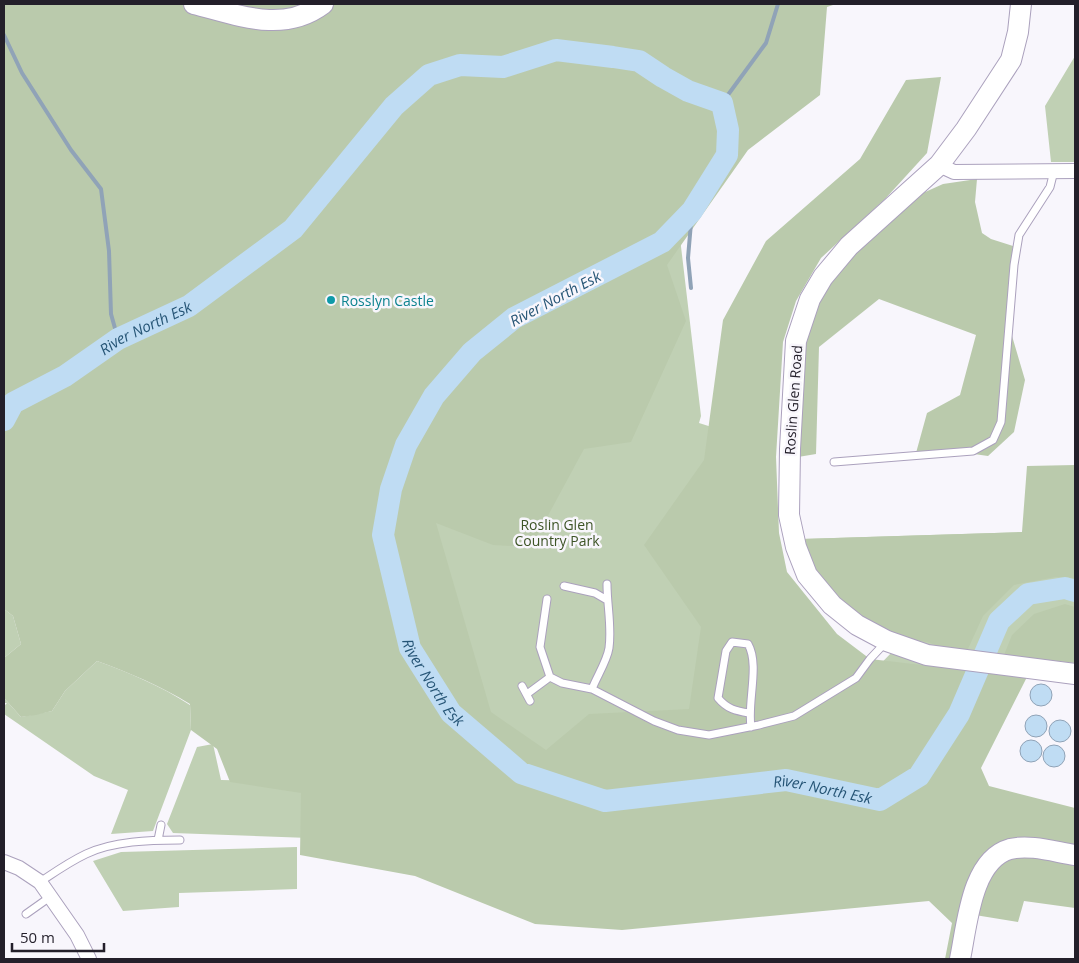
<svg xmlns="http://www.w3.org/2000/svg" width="1079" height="963" font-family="'Open Sans',sans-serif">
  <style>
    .green { fill: #c0d0b4 }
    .forest { fill: #bacaac }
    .water { fill: #bfdcf3; stroke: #90a3b7 }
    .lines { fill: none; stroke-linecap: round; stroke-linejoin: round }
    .stream { stroke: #90a3b7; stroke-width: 4 }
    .river { stroke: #bfdcf3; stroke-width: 22 }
    .lane-casing { stroke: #aba1bd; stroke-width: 9 }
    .street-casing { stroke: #aba1bd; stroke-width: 16 }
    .secondary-casing { stroke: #aba1bd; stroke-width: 22 }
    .lane { stroke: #fff; stroke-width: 7 }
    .street { stroke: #fff; stroke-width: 14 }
    .secondary { stroke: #fff; stroke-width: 20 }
    .culture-dot { fill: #0f9aa8; stroke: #f8f6fc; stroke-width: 2 }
    .labels { text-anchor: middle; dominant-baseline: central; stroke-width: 5; stroke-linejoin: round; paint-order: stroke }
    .culture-label { font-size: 14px; fill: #0d838f; stroke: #f8f6fc; text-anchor: start }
    .street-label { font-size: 14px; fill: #231f2a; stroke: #f8f6fc }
    .park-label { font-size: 14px; fill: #3d5426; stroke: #f8f6fc }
    .water-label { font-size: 15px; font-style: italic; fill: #265576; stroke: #f8f6fc }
  </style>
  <rect width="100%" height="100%" fill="#f8f6fc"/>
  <path class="green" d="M 1075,56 L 1075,162 L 1051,162 L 1045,106 Z
    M 680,238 L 701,416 L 699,423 L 718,429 L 715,574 L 865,680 L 893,651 L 802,539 L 1022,532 L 1075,496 L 1075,663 L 944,648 L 937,696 L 608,795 L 457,711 L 403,471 Z
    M 4,609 L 13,616 L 21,644 L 4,658 Z
    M 97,661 C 130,673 161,686 190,705 L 191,730 L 153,831 L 111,834 L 128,790 L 94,776 L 4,714 L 4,706 L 7,703 L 4,703 L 4,698 L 21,717 L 52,711 L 65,691 Z
    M 213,744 L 221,780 L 314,782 L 309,838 L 173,833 L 167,824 L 197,747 Z
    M 297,847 L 297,889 L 179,893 L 179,907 L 123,911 L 93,861 L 121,852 Z"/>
  <path class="forest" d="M 4,4 L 836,4 L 827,7 L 820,95 L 748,150 L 667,265 L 686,321 L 631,442 L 584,449 L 531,547 L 493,545 L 436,523 L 491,712 L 546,750 L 589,714 L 689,709 L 701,627 L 644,545 L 704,460 L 723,320 L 766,241 L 860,159 L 906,80 L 941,77 L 927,153 L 885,199 L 821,258 L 796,301 L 783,342 L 776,457 L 779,533 L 787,572 L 837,634 L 870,659 L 1027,677 L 981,768 L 989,786 L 1075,808 L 1075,849 L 995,851 L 952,959 L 945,959 L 952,923 L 929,901 L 622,930 L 535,924 L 415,876 L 300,855 L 301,793 L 230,782 L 217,749 L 191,730 L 190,704 C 161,686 130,673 97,661 L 65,691 L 52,711 L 36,715 L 21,717 L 4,698 L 4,658 L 21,644 L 13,616 L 4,609 Z
    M 977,179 L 975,202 L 982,233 L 991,239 L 1013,246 L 1007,319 L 1025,380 L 1014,432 L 988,456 L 953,451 L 916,453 L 927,413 L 960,395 L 976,335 L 879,299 L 819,347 L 816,454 L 798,457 L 804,344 L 816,302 L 855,249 L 923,193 L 943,184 Z
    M 1075,465 L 1075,578 L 1056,577 L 1014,585 L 983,616 L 967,651 L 944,648 L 927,642 L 897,638 L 862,621 L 824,586 L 813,570 L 802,539 L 1022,532 L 1027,466 Z
    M 1065,604 L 1075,607 L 1075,663 L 1004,655 L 1012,635 L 1034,614 Z
    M 1012,854 L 1075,859 L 1075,908 L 1024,901 L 1018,922 L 975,915 L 990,873 Z"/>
  <path class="water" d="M1030 695a11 11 0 1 1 22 0a11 11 0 1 1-22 0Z
    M1025 726a11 11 0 1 1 22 0a11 11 0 1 1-22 0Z
    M1049 731a11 11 0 1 1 22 0a11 11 0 1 1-22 0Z
    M1020 751a11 11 0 1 1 22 0a11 11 0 1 1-22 0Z
    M1043 756a11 11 0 1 1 22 0a11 11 0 1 1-22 0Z"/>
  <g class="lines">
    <path class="stream" d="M 4,35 L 22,73 L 71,150 L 101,189 L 109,251 L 111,314 L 118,339
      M 722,103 L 766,43 L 778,4
      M 691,288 L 688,258 L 692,211"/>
    <path class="river" id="s1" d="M 4,420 L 13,403 L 65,376 L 118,339 L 189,306 L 293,229 L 394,106 L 429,75 L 460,65 L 503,67 L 556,50 L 613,57 L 639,61 L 663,77 L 688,91 L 722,103 L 728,130 L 727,155 L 692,211 L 662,242 L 514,318 L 472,352 L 434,396 L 406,445 L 391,489 L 383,535 L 410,648 L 451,713 L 521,773 L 605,801 L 786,780 L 880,800 L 919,776 L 959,714 L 999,621 L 1028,594 L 1065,588 L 1075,591"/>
    <defs>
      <path id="lane" d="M 834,462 L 973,451 L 993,440 L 1001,422 L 1014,265 L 1019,235 L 1050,187 L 1054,171
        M 564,586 L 595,593 L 607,600
        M 547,599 L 540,647 L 550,677 L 562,683 L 592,689 L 654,721 L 678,730 L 709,735 L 759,725 L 794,716 L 856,678 L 870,659 L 885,643
        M 522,686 L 530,701
        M 592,689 C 597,676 607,661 609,648 C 612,627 607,605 607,584
        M 527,694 L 550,677
        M 749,713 C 736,711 727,709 718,698 L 726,651 L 732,642 L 748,644 C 760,665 747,702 751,727
        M 158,840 L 161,825
        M 40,882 C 55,872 69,862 86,854 C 113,841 150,840 180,840
        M 26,914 L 50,897"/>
      <path id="street" d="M 939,165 L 954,172 L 1075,171
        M 4,862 L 19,868 L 40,882 L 77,935 L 89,959"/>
      <path id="secondary" d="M 194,4 C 238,15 283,34 323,4
        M 1021,4 L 1018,32 L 1011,60 L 966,129 L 939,165 L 849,246 L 823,277 L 810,299 L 796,341 L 790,449 L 789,515 L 796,547 L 807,575 L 832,605 L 857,625 L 887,641 L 927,655 L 1075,674
        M 960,959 C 967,926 971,860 1010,849 C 1030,844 1055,852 1075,855"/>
    </defs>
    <use href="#lane" class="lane-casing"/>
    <use href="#street" class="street-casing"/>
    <use href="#secondary" class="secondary-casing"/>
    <use href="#lane" class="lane"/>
    <use href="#street" class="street"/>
    <use href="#secondary" class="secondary"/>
  </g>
  <circle class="culture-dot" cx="331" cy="300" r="5"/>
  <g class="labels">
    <g class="culture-label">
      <text x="341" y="300">Rosslyn Castle</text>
    </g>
    <g class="street-label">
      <text transform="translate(793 400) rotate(-86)">Roslin Glen Road</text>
    </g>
    <g class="park-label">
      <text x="557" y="524">Roslin Glen<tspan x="557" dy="16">Country Park</tspan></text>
    </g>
    <g class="water-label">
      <text transform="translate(555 298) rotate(-28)">River North Esk</text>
      <text stroke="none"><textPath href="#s1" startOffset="172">River North Esk</textPath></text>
      <text stroke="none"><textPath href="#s1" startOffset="1612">River North Esk</textPath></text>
      <text stroke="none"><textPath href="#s1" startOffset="2048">River North Esk</textPath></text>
    </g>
  </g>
  <rect width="1079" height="963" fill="none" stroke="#231f2a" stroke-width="10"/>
  <path d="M12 943v8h92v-8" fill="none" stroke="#231f2a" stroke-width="2.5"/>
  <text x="20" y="943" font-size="15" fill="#231f2a" stroke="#f8f6fc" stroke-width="4" paint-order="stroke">50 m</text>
</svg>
